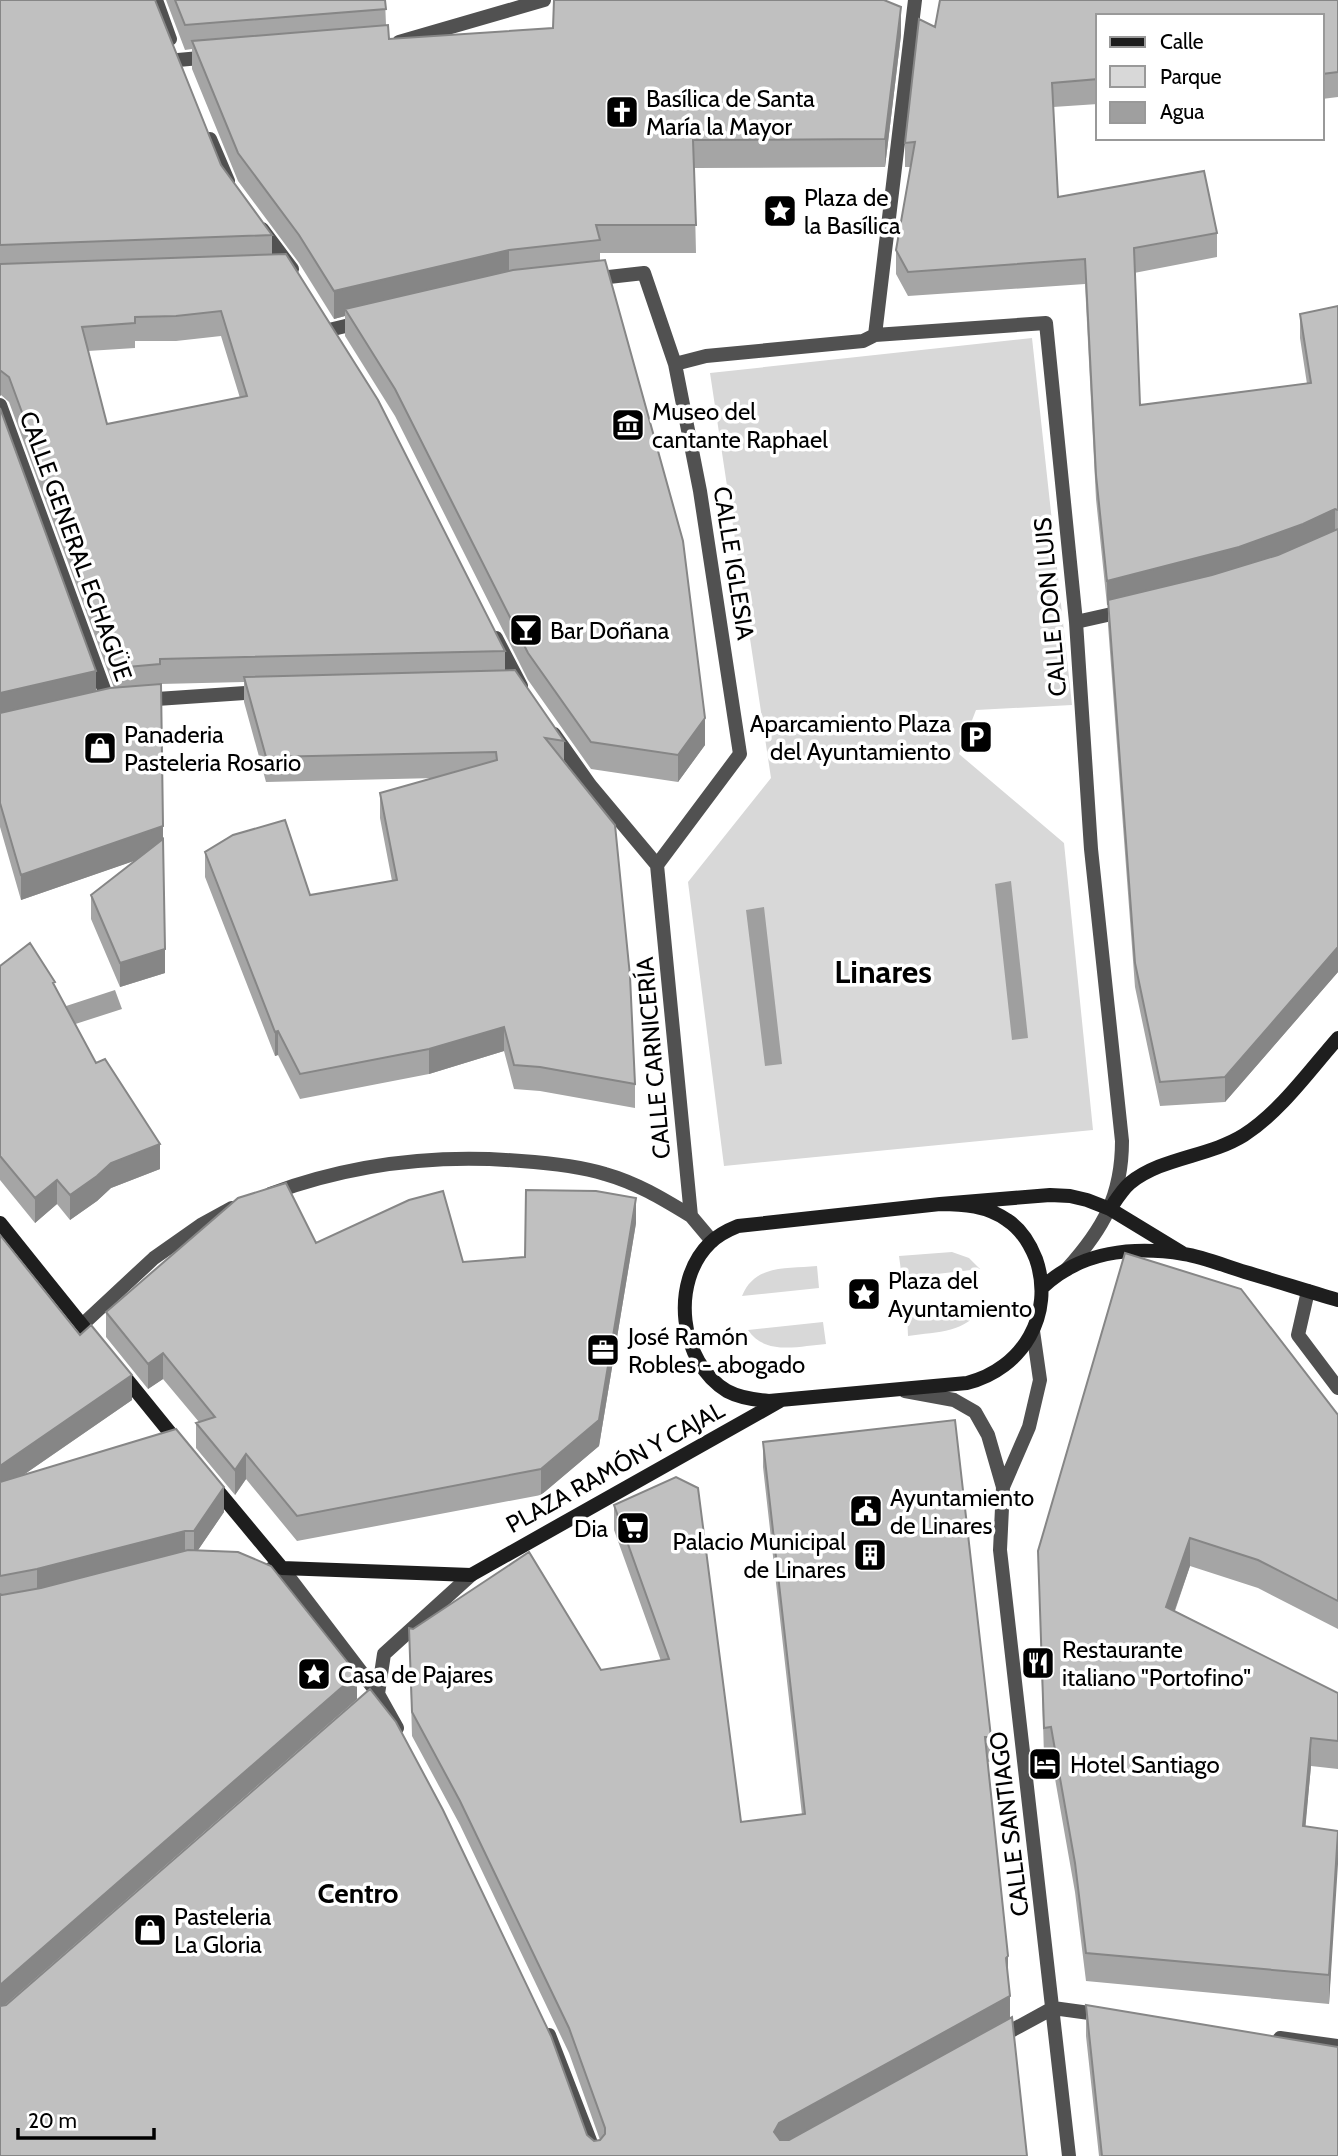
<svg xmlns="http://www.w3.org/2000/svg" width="1338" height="2156" font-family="Cabin,sans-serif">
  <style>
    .green { fill: #d8d8d8 }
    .water { fill: #9f9f9f }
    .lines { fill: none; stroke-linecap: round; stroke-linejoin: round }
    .street { stroke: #515151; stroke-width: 14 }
    .secondary { stroke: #1e1e1e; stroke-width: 14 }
    .wall { fill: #a5a5a5; fill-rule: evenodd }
    .shaded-wall { fill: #868686 }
    .building { fill: #c0c0c0; stroke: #868686; stroke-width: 2; fill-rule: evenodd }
    .labels { text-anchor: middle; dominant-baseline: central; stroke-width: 7; stroke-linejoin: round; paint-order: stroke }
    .poi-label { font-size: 24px; fill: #000; stroke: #fff; text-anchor: start }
    .street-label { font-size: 24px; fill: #000; stroke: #fff }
    .quarter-label { font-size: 28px; font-weight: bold; fill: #000; stroke: #fff }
    .district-label { font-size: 32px; font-weight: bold; fill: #000; stroke: #fff }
  </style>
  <rect width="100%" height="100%" fill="#fff"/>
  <path class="green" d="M 1032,338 L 1072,705 L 976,710 L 959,754 L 1064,843 L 1093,1130 L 724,1166 L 688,882 L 771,778 L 710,373 Z
    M 952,1252 L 969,1258 L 980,1269 L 902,1278 L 899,1256 Z
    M 817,1266 L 819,1288 L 742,1296 C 755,1264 787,1269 817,1266 Z
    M 983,1305 C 966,1334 939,1331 908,1336 L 907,1313 Z
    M 823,1322 L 826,1344 C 800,1346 765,1356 748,1330 Z"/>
  <path class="water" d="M 1011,881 L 1028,1038 L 1012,1040 L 995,884 Z
    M 764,907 L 782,1064 L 765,1066 L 746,910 Z
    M 115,990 L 122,1009 L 63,1028 L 57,1009 Z"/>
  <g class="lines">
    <path class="street" d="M 156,0 L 170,39
      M 399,42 L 544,0
      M 178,60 L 211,57
      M 210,139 L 228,181
      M 262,229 L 292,269
      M 591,279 L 644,273 L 675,364 L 700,491 L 740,754 L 657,865
      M 329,330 L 362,322
      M 875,335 L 915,0
      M 675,364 L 706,356 L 863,341 L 875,335 L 1046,323 L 1076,622 L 1091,849 L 1122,1141 C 1122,1196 1103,1229 1067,1269
      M 0,405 L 109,703
      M 1076,622 L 1125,611
      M 496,638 L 521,686
      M 142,700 L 261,692
      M 554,734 L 590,785 L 657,865
      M 657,865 L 691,1216 L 712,1241
      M 270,1194 C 351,1164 436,1154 521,1161 C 549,1163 579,1166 605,1174 C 637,1183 663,1199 691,1216
      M 1308,1291 L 1298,1335 L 1338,1388
      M 82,1325 L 154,1258 L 201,1225 L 232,1208
      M 905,1391 L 954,1400 L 975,1412 L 988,1435 L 1003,1487 L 1000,1550 L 1069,2156
      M 1003,1487 L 1029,1427 L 1040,1380 L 1033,1331
      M 272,1568 L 282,1568 L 378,1694 L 397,1728
      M 378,1694 L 384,1654 L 471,1575
      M 1053,2008 L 1104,2015
      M 549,2035 L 596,2156
      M 1280,2038 L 1338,2046
      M 996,2039 L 1053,2008"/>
    <path class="secondary" d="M 940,1204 C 964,1204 987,1206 1007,1220 C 1021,1229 1030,1244 1036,1259 C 1055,1314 1023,1369 967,1383 L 769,1401 C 755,1400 740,1398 727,1391 C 679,1362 670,1282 710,1243 C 718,1235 728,1230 738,1226 L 940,1204 L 1050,1195 L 1070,1196 L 1087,1200 L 1110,1209 L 1184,1254
      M 1110,1209 C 1116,1200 1122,1190 1130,1183 C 1162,1157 1209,1157 1244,1135 C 1281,1111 1309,1071 1338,1038
      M 0,1223 L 98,1345
      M 1043,1287 C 1081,1251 1134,1246 1184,1254 C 1204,1257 1225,1266 1245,1272 C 1276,1281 1307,1291 1338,1300
      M 120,1371 L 180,1445
      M 213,1485 L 282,1568 L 471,1575 L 780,1401"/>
  </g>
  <path class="wall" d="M 0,0 L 221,165 L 272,235 L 272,255 L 505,651 L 505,671 L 564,741 L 564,761 L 635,1084 L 635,1108 L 540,1091 L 514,1089 L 504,1051 L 429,1074 L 300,1099 L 278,1055 L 275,1056 L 205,877 L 205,852 L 310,895 L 392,881 L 380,818 L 380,793 L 436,778 L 266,782 L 244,702 L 244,682 L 160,684 L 165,973 L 120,987 L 91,919 L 91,895 L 136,860 L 21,900 L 0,827 L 0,408 L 96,691 L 114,688 L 9,402 L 1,395 L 0,396 ZM 221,336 L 240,398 L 107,424 L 88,351 L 135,348 L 135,341 L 176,341 Z
    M 166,0 L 385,0 L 386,25 L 389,39 L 901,35 L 885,167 L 694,168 L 696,253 L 600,253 L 600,261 L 705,745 L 678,782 L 591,769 L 528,680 L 395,416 L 345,336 L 345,316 L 334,319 L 299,263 L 238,181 L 192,69 L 192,49 L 185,50 Z
    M 940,0 L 1338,0 L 1338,97 L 1322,99 L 1322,16 L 1098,16 L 1098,104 L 1053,107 L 1058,197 L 1204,171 L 1217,233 L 1217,257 L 1134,273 L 1140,405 L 1307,384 L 1300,338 L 1300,314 L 1338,306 L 1338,972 L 1225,1102 L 1160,1106 L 1135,987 L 1108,625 L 1108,605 L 1107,605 L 1096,499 L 1085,284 L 908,296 L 896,274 L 896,250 L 911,167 L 905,167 L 905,143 L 919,19 L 935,27 Z
    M 1268,138 L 1300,138 L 1275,140 Z
    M 0,966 L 55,987 L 96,1063 L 160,1169 L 111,1188 L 97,1201 L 70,1220 L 57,1204 L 35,1223 L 0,1180 Z
    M 636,1223 L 599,1446 L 541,1495 L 297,1541 L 246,1479 L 235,1495 L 196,1448 L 196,1423 L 199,1422 L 163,1379 L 148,1389 L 106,1337 L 106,1312 L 316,1243 L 463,1262 L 525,1257 Z
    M 0,1235 L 132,1400 L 22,1476 L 224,1512 L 198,1550 L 357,1699 L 5,2005 L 587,2135 L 594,2141 L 600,2140 L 569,2053 L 460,1825 L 412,1736 L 409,1628 L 413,1629 L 601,1670 L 661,1661 L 614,1530 L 614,1505 L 741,1822 L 802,1815 L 763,1467 L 763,1442 L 991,1737 L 991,1761 L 988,1762 L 1008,1981 L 1010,2018 L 1027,2156 L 0,2156 Z
    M 1338,1415 L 1338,1629 L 1258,1588 L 1190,1566 L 1175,1611 L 1338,1693 L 1338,1769 L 1311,1766 L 1305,1826 L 1338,1831 L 1329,2004 L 1086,1981 L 1075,1892 L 1051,1756 L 1044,1756 L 1038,1551 Z
    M 1086,2005 L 1338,2156 L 1099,2156 L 1086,2036 Z"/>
  <path class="shaded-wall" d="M 901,7 L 901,35 L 885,167 L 885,139 Z
    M 509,250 L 509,278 L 345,309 L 345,316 L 334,319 L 334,291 Z
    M 0,371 L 1,371 L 1,395 L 0,396 Z
    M 1335,509 L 1335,534 L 1239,572 L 1107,605 L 1107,581 Z
    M 96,671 L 96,696 L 0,718 L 0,693 Z
    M 705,718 L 705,745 L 678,782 L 678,755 Z
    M 163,826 L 163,851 L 21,900 L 21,875 Z
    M 1338,947 L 1338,972 L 1225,1102 L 1225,1077 Z
    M 165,949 L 165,973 L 120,987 L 120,963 Z
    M 504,1027 L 504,1051 L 429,1074 L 429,1049 Z
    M 278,1031 L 278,1055 L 275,1056 L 275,1032 Z
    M 160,1144 L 160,1169 L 111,1188 L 97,1201 L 70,1220 L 70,1195 L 111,1163 Z
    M 57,1180 L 57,1204 L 35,1223 L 35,1198 Z
    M 636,1198 L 636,1223 L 599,1446 L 541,1495 L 541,1469 Z
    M 163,1353 L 163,1379 L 148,1389 L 148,1364 Z
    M 132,1375 L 132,1400 L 0,1491 L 0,1466 Z
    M 246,1454 L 246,1479 L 235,1495 L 235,1470 Z
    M 224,1487 L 224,1512 L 194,1556 L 194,1531 Z
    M 185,1531 L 185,1556 L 37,1594 L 37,1569 Z
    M 1190,1538 L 1190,1566 L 1166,1635 L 1166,1607 Z
    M 357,1674 L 357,1699 L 0,2009 L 0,1985 Z
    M 1311,1738 L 1311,1766 L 1303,1854 L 1303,1826 Z
    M 1338,1836 L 1338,1864 L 1329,2004 L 1329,1975 Z
    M 1008,1956 L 1008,1981 L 1006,1958 Z
    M 1010,1996 L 1010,2021 L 779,2148 L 774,2132 L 779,2123 Z"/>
  <path class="building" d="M 0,0 L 155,0 L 221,165 L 272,235 L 0,245 Z
    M 175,0 L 385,0 L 386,9 L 185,25 Z
    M 554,0 L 884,0 L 901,7 L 885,139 L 693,140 L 696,225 L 596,225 L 600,240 L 509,250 L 334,291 L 299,235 L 238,153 L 192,41 L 388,25 L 389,39 L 553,28 Z
    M 940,0 L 1338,0 L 1338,72 L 1322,74 L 1322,16 L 1098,16 L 1098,79 L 1052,83 L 1058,197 L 1204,171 L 1217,233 L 1134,248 L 1140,405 L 1311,383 L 1300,314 L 1338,306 L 1338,510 L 1335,509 L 1303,524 L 1239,547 L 1107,581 L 1096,475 L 1085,259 L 908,272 L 896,250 L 915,142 L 905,143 L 919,19 L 935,27 Z
    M 286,254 L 378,400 L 505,651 L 160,659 L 160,664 L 116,668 L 9,377 L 1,371 L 0,371 L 0,264 ZM 221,311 L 247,396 L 107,424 L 82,327 L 135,323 L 135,317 L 176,316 Z
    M 605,260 L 683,541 L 705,718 L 678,755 L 591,742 L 528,653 L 395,389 L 345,309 L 513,270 Z
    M 0,408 L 96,671 L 0,693 Z
    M 1338,529 L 1338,947 L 1225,1077 L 1160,1082 L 1135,963 L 1108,600 L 1212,575 L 1278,555 Z
    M 515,670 L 564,741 L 545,738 L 615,825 L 630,976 L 635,1084 L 540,1067 L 514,1065 L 504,1027 L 429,1049 L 300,1074 L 278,1031 L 275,1032 L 205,852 L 233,835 L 285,820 L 310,895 L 397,880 L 380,793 L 497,760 L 496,752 L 266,757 L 244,677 Z
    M 161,684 L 163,826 L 21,875 L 0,803 L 0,713 L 110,688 Z
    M 163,839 L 165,949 L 120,963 L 91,895 Z
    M 30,943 L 55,982 L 53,983 L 96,1063 L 105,1059 L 160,1144 L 111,1163 L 97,1176 L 70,1195 L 57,1180 L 35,1198 L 0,1156 L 0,966 Z
    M 286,1183 L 316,1243 L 409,1200 L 443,1191 L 463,1262 L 525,1257 L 526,1190 L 596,1191 L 636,1198 L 599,1420 L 541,1469 L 297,1516 L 246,1454 L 235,1470 L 196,1423 L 215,1417 L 163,1353 L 148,1364 L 106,1312 L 238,1198 Z
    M 0,1235 L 80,1335 L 91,1325 L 132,1375 L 0,1466 Z
    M 1125,1253 L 1241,1289 L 1338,1415 L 1338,1601 L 1258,1560 L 1190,1538 L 1166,1607 L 1338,1693 L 1338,1741 L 1311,1738 L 1303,1826 L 1338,1831 L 1329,1975 L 1086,1953 L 1075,1863 L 1051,1727 L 1044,1728 L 1038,1551 Z
    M 955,1420 L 991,1737 L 985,1737 L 1008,1956 L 1006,1958 L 1010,1996 L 779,2123 L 774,2132 L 780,2140 L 789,2140 L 1012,2017 L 1027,2156 L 0,2156 L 0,2006 L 6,2005 L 370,1689 L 396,1722 L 443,1810 L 551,2036 L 587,2135 L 594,2141 L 600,2140 L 605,2134 L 605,2128 L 569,2028 L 460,1801 L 412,1712 L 409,1628 L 413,1629 L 529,1552 L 601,1670 L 669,1659 L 614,1505 L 676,1477 L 698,1488 L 741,1822 L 805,1814 L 763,1442 Z
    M 176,1429 L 224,1487 L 194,1531 L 185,1531 L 37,1569 L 0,1576 L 0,1482 Z
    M 188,1550 L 238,1552 L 271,1566 L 357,1674 L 0,1985 L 0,1594 L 2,1595 L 41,1588 Z
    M 1086,2005 L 1338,2047 L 1338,2156 L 1102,2156 Z"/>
  <defs>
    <symbol id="church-square" viewBox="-11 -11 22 22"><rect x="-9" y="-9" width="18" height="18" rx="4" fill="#000" stroke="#fff"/><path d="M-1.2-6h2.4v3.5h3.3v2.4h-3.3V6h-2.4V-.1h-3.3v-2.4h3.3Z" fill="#fff"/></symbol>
    <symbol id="sight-square" viewBox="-11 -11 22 22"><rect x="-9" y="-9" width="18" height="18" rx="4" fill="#000" stroke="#fff"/><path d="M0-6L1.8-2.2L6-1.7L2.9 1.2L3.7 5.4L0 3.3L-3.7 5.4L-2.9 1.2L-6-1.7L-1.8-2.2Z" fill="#fff"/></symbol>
    <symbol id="museum-square" viewBox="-11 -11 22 22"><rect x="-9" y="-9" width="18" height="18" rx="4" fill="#000" stroke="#fff"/><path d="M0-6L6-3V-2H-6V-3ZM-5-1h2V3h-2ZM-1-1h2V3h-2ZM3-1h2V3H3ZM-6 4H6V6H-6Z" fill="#fff"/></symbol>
    <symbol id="bar-square" viewBox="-11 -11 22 22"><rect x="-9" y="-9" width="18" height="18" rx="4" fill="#000" stroke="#fff"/><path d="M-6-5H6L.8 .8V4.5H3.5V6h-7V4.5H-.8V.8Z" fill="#fff"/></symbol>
    <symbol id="parking-square" viewBox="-11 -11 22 22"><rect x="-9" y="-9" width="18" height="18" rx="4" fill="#000" stroke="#fff"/><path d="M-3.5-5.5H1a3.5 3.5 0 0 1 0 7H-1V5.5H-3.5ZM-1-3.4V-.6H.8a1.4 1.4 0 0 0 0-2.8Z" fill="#fff"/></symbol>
    <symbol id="shop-square" viewBox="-11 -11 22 22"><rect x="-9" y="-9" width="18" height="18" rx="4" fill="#000" stroke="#fff"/><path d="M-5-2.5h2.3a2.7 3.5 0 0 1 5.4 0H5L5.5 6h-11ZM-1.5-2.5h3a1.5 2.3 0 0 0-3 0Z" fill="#fff"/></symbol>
    <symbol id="office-square" viewBox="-11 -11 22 22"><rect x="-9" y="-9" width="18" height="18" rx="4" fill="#000" stroke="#fff"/><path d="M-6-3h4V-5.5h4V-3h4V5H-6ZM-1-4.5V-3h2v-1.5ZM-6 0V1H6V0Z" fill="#fff"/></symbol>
    <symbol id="civic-square" viewBox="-11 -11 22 22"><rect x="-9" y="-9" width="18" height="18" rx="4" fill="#000" stroke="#fff"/><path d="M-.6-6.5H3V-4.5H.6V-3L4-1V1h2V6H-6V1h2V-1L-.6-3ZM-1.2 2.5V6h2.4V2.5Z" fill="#fff"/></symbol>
    <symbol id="supermarket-square" viewBox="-11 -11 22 22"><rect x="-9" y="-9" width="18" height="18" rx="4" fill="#000" stroke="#fff"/><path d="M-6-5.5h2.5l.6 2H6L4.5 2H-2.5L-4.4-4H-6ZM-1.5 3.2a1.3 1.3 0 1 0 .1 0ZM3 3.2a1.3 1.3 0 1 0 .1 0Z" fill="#fff"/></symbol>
    <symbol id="building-square" viewBox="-11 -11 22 22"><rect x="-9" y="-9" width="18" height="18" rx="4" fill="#000" stroke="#fff"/><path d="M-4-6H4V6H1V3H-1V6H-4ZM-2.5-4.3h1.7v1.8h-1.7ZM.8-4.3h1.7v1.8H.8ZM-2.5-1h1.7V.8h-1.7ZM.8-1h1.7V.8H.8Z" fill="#fff"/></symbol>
    <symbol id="restaurant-square" viewBox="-11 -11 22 22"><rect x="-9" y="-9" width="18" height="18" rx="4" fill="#000" stroke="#fff"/><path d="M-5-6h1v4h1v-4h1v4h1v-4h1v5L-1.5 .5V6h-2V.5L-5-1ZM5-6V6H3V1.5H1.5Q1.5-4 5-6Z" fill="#fff"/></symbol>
    <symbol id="hotel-square" viewBox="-11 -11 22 22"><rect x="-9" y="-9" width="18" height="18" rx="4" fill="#000" stroke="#fff"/><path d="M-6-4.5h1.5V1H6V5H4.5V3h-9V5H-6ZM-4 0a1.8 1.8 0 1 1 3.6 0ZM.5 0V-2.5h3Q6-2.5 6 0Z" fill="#fff"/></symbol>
  </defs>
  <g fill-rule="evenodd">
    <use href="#church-square" x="603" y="93" width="38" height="38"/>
    <use href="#sight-square" x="761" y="192" width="38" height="38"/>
    <use href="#museum-square" x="609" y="406" width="38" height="38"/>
    <use href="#bar-square" x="507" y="611" width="38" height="38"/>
    <use href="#parking-square" x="957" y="718" width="38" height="38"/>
    <use href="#shop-square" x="81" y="729" width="38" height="38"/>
    <use href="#sight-square" x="845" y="1275" width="38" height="38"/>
    <use href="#office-square" x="584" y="1331" width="38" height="38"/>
    <use href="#civic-square" x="847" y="1492" width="38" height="38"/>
    <use href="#supermarket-square" x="614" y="1509" width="38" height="38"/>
    <use href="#building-square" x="851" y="1536" width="38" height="38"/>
    <use href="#restaurant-square" x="1019" y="1644" width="38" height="38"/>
    <use href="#sight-square" x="295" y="1655" width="38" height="38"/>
    <use href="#hotel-square" x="1026" y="1745" width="38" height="38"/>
    <use href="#shop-square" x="131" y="1911" width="38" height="38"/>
  </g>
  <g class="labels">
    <g class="poi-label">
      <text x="646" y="98">Basílica de Santa<tspan x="646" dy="28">María la Mayor</tspan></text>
      <text x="804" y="197">Plaza de<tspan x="804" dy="28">la Basílica</tspan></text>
      <text x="652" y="411">Museo del<tspan x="652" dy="28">cantante Raphael</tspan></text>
      <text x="550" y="630">Bar Doñana</text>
      <text x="951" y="723" text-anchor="end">Aparcamiento Plaza<tspan x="951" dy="28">del Ayuntamiento</tspan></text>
      <text x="124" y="734">Panaderia<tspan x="124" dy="28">Pasteleria Rosario</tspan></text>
      <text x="888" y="1280">Plaza del<tspan x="888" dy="28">Ayuntamiento</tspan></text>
      <text x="628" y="1336">José Ramón<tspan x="628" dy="28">Robles - abogado</tspan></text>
      <text x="890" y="1497">Ayuntamiento<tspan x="890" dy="28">de Linares</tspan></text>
      <text x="608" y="1528" text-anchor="end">Dia</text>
      <text x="846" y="1541" text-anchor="end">Palacio Municipal<tspan x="846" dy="28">de Linares</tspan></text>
      <text x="1062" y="1649">Restaurante<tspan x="1062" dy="28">italiano "Portofino"</tspan></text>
      <text x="338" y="1674">Casa de Pajares</text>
      <text x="1070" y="1764">Hotel Santiago</text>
      <text x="174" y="1916">Pasteleria<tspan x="174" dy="28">La Gloria</tspan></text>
    </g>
    <g class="street-label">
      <text transform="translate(76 546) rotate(70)">CALLE GENERAL ECHAGÜE</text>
      <text transform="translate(734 563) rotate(81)">CALLE IGLESIA</text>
      <text transform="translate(1050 607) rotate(-95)">CALLE DON LUIS</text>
      <text transform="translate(653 1058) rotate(-95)">CALLE CARNICERÍA</text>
      <text transform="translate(615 1467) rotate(-29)">PLAZA RAMÓN Y CAJAL</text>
      <text transform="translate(1009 1824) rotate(-97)">CALLE SANTIAGO</text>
    </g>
    <g class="quarter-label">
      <text x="358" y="1893">Centro</text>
    </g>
    <g class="district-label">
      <text x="883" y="971">Linares</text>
    </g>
  </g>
  <rect x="1096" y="14" width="228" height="126" fill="#ffffff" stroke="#999999" stroke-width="2"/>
  <rect x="1110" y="37" width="35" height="10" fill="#1e1e1e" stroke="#999999" stroke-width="2"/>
  <text x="1160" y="49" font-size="21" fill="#000000">Calle</text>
  <rect x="1110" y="66" width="35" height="21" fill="#d8d8d8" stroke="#999999" stroke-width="2"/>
  <text x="1160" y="84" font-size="21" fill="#000000">Parque</text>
  <rect x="1110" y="102" width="35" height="21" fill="#9f9f9f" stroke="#999999" stroke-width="2"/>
  <text x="1160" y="119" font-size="21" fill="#000000">Agua</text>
  <path d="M18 2128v10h136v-10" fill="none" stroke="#000000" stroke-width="3.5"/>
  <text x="28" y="2128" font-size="21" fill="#000000" stroke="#ffffff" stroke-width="5" paint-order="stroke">20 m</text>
</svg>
